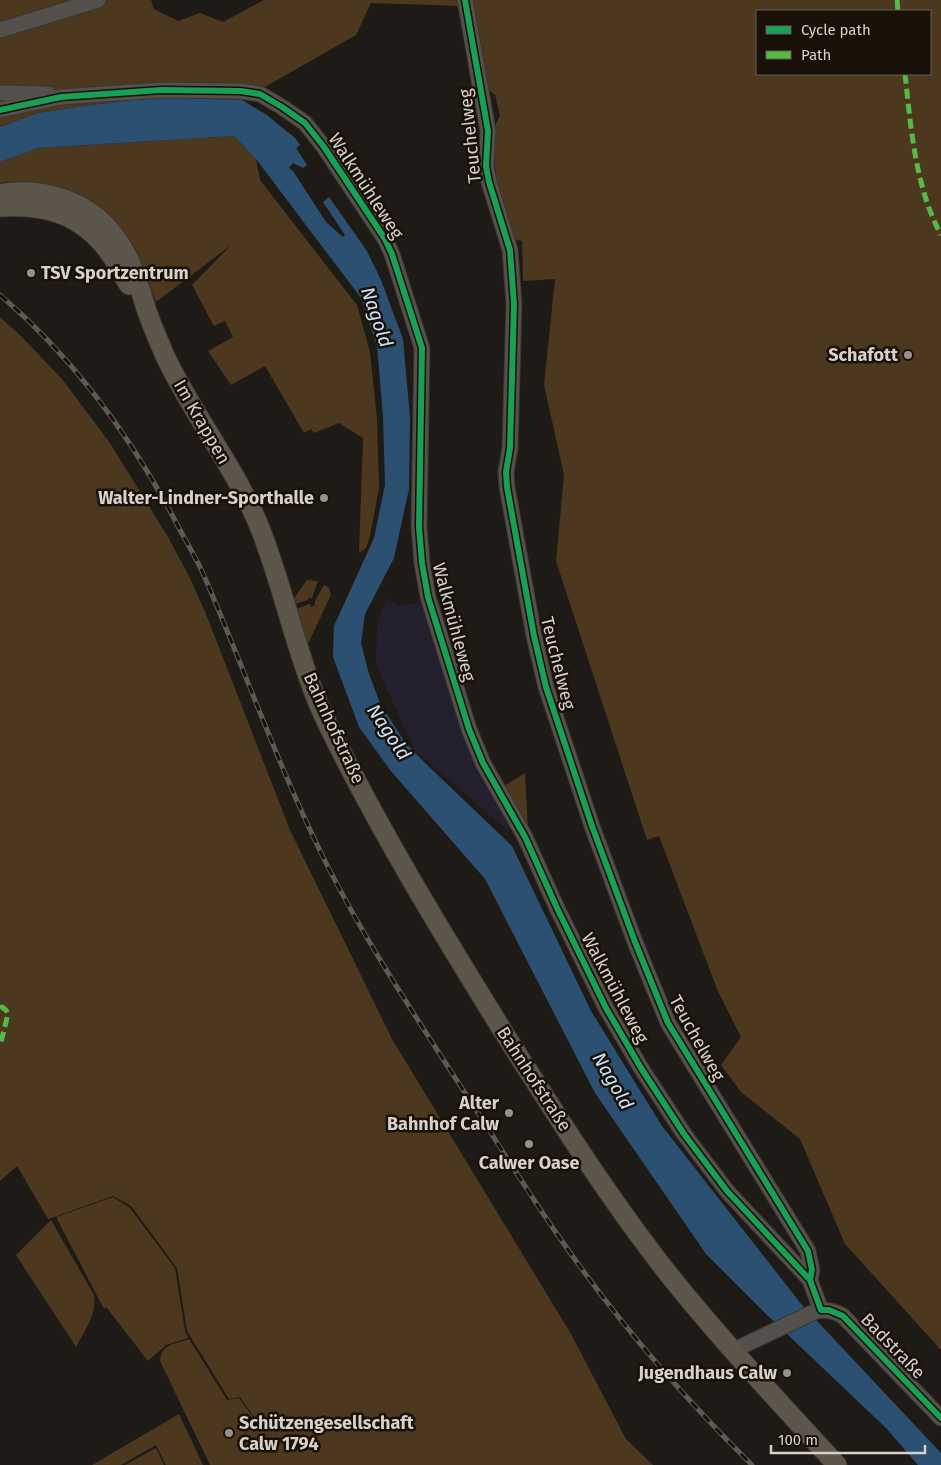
<svg xmlns="http://www.w3.org/2000/svg" width="941" height="1465" font-family="'Fira Sans',sans-serif">
  <style>
    .industrial { fill: #231f2c }
    .green { fill: #4b381f; fill-rule: evenodd }
    .water { fill: #2b5072 }
    .lines { fill: none; stroke-linecap: round; stroke-linejoin: round }
    .minor-casing { stroke: #393632; stroke-width: 17 }
    .major-casing { stroke: #393632; stroke-width: 21 }
    .minor { stroke: #54504c; stroke-width: 15 }
    .major { stroke: #5d574b; stroke-width: 19 }
    .rail-casing { stroke: #5d5a56; stroke-width: 5 }
    .rail { stroke: #191108; stroke-width: 3; stroke-dasharray: 9; stroke-linecap: butt }
    .quiet { stroke: #58b947; stroke-width: 5; stroke-dasharray: 10 5; stroke-linecap: butt }
    .cycleway-casing { stroke: #191108; stroke-width: 9 }
    .cycleway { stroke: #1a9f57; stroke-width: 6 }
    .poi-dot { fill: #96918b; stroke: #191108; stroke-width: 2 }
    .labels { text-anchor: middle; dominant-baseline: central; stroke-width: 5; stroke-linejoin: round; paint-order: stroke }
    .street-label { font-size: 18px; fill: #d7d1cb; stroke: #191108 }
    .poi-label { font-size: 18px; font-weight: bold; fill: #d7d1cb; stroke: #191108; text-anchor: end }
    .water-label { font-size: 19px; font-style: italic; fill: #cae3fc; stroke: #191108 }
  </style>
  <rect width="100%" height="100%" fill="#1e1a15"/>
  <path class="industrial" d="M 386,599 L 398,606 L 423,602 L 514,826 L 508,831 L 414,750 L 376,664 L 377,623 Z"/>
  <path class="green" d="M 0,0 L 151,0 L 154,9 L 178,21 L 200,13 L 223,22 L 264,0 L 941,0 L 941,1350 L 845,1244 L 800,1139 L 741,1092 L 721,1065 L 741,1037 L 717,989 L 659,836 L 647,840 L 556,561 L 564,475 L 544,385 L 555,279 L 523,281 L 522,241 L 512,239 L 496,181 L 493,130 L 500,115 L 495,95 L 475,80 L 459,6 L 371,3 L 356,35 L 242,100 L 159,97 L 91,105 L 38,113 L 0,127 ZM 757,11 L 930,11 L 930,74 L 757,74 Z
    M 234,136 L 256,159 L 260,180 L 357,305 L 370,352 L 377,419 L 379,488 L 370,536 L 366,548 L 359,553 L 363,438 L 339,423 L 314,433 L 311,429 L 304,433 L 265,366 L 231,385 L 208,351 L 233,337 L 225,321 L 214,326 L 192,285 L 231,245 L 156,302 C 135,250 116,203 57,187 C 38,182 20,180 0,183 L 0,162 L 38,148 Z
    M 0,317 L 20,335 L 62,379 L 110,443 L 168,537 L 190,578 L 206,614 L 290,830 L 392,1039 L 571,1334 L 626,1439 L 653,1465 L 210,1465 L 160,1361 C 161,1344 175,1344 189,1339 L 227,1400 L 239,1398 L 278,1451 L 240,1397 L 229,1399 L 187,1331 L 177,1268 L 131,1206 L 113,1196 L 48,1219 L 17,1166 L 0,1181 Z
    M 307,580 L 318,581 L 312,598 L 308,598 L 308,600 L 295,604 L 294,598 Z
    M 324,585 L 329,588 L 331,595 L 307,646 L 296,609 L 310,604 L 311,607 L 315,605 L 315,601 Z
    M 525,773 L 528,829 L 504,786 Z
    M 113,1197 L 130,1208 L 175,1268 L 185,1331 L 188,1338 L 166,1345 L 148,1361 L 106,1307 L 104,1309 L 56,1217 Z
    M 51,1220 L 94,1295 C 97,1314 85,1330 76,1347 L 16,1255 Z
    M 179,1414 L 203,1465 L 166,1465 L 156,1445 L 121,1465 L 92,1465 Z
    M 156,1448 L 164,1465 L 125,1465 Z"/>
  <path class="water" d="M 159,97 L 242,100 L 267,115 L 295,138 L 300,145 L 296,148 L 307,165 L 303,168 L 293,163 L 289,168 L 293,171 L 326,222 L 343,237 L 345,235 L 323,202 L 329,197 L 367,251 L 381,280 L 403,339 L 410,417 L 409,489 L 394,558 L 365,614 L 361,643 L 369,674 L 380,703 L 404,741 L 423,761 L 512,846 L 591,1011 L 662,1126 L 802,1305 L 941,1453 L 941,1465 L 918,1465 L 886,1428 L 768,1316 L 706,1254 L 595,1093 L 485,879 L 390,770 L 359,727 L 333,657 L 334,626 L 374,538 L 385,485 L 383,417 L 377,346 L 361,298 L 256,159 L 234,136 L 38,148 L 0,162 L 0,127 L 38,113 L 91,105 Z"/>
  <g class="lines">
    <defs>
      <path id="minor" d="M 465,0 L 488,131 L 486,166 L 489,182 L 510,250 L 514,304 L 510,448 L 506,472 L 507,487 L 534,636 L 546,687 L 592,826 L 635,942 L 668,1023 L 808,1251 L 812,1270 L 810,1280
        M 0,30 L 98,0
        M 0,93 L 48,94
        M 0,110 L 61,97 L 161,90 L 240,91 L 260,94 L 282,107 L 305,123 L 324,147 L 385,239 L 392,254 L 422,348 L 419,527 L 422,563 L 428,597 L 469,729 L 483,763 L 525,837 L 557,908 L 606,1008 L 641,1068 L 684,1134 L 727,1191 L 810,1280 L 821,1310
        M 732,1351 L 816,1311 C 827,1309 834,1311 843,1316 L 941,1418"/>
      <path id="major" d="M 0,194 C 41,186 87,200 113,234 C 130,255 137,279 145,305 C 150,322 158,339 165,356 C 193,415 235,467 260,528 C 286,594 298,665 330,729 C 382,835 444,936 506,1036 C 558,1118 610,1200 670,1276 C 723,1342 780,1403 837,1465
        M 0,207 C 47,204 83,215 111,255 C 118,264 122,275 129,285"/>
    </defs>
    <use href="#minor" class="minor-casing"/>
    <use href="#major" class="major-casing"/>
    <use href="#minor" class="minor"/>
    <use href="#major" class="major"/>
    <defs>
      <path id="rail" d="M 0,295 C 75,359 134,441 179,528 C 188,545 198,561 205,578 C 246,673 280,771 326,863 C 370,950 424,1029 476,1110 C 503,1151 529,1194 557,1234 C 614,1317 680,1394 752,1465"/>
    </defs>
    <use href="#rail" class="rail-casing"/>
    <use href="#rail" class="rail"/>
    <path class="quiet" d="M 897,0 L 898,11
      M 905,74 C 911,128 915,186 941,235
      M 0,1008 L 2,1007 L 6,1010 L 8,1014 L 0,1046"/>
    <defs>
      <path id="cycleway" d="M 465,0 L 488,131 L 486,166 L 489,182 L 510,250 L 514,304 L 510,448 L 506,472 L 507,487 L 534,636 L 546,687 L 592,826 L 635,942 L 668,1023 L 808,1251 L 812,1270 L 810,1280
        M 0,110 L 61,97 L 161,90 L 240,91 L 260,94 L 282,107 L 305,123 L 324,147 L 385,239 L 392,254 L 422,348 L 419,527 L 422,563 L 428,597 L 469,729 L 483,763 L 525,837 L 557,908 L 606,1008 L 641,1068 L 684,1134 L 727,1191 L 810,1280 L 821,1310 L 829,1310 L 843,1316 L 941,1418"/>
    </defs>
    <use href="#cycleway" class="cycleway-casing"/>
    <use href="#cycleway" class="cycleway"/>
  </g>
  <g class="poi-dot">
    <circle cx="31" cy="273" r="5"/>
    <circle cx="908" cy="355" r="5"/>
    <circle cx="324" cy="498" r="5"/>
    <circle cx="509" cy="1113" r="5"/>
    <circle cx="529" cy="1144" r="5"/>
    <circle cx="787" cy="1373" r="5"/>
    <circle cx="229" cy="1433" r="5"/>
  </g>
  <g class="labels">
    <g class="street-label">
      <text transform="translate(470 136) rotate(-96)">Teuchelweg</text>
      <text transform="translate(366 186) rotate(57)">Walkmühleweg</text>
      <text transform="translate(202 422) rotate(60)">Im Krappen</text>
      <text transform="translate(454 622) rotate(75)">Walkmühleweg</text>
      <text transform="translate(558 663) rotate(76)">Teuchelweg</text>
      <text transform="translate(334 728) rotate(65)">Bahnhofstraße</text>
      <text transform="translate(615 988) rotate(62)">Walkmühleweg</text>
      <text transform="translate(697 1038) rotate(61)">Teuchelweg</text>
      <text transform="translate(534 1079) rotate(57)">Bahnhofstraße</text>
      <text transform="translate(893 1346) rotate(46)">Badstraße</text>
    </g>
    <g class="poi-label">
      <text x="41" y="273" text-anchor="start">TSV Sportzentrum</text>
      <text x="898" y="355">Schafott</text>
      <text x="314" y="498">Walter-Lindner-Sporthalle</text>
      <text x="499" y="1103">Alter<tspan x="499" dy="21">Bahnhof Calw</tspan></text>
      <text x="529" y="1163" text-anchor="middle">Calwer Oase</text>
      <text x="777" y="1373">Jugendhaus Calw</text>
      <text x="239" y="1423" text-anchor="start">Schützengesellschaft<tspan x="239" dy="21">Calw 1794</tspan></text>
    </g>
    <g class="water-label">
      <text transform="translate(377 317) rotate(71)">Nagold</text>
      <text transform="translate(389 732) rotate(56)">Nagold</text>
      <text transform="translate(613 1081) rotate(60)">Nagold</text>
    </g>
  </g>
  <rect x="756" y="10" width="175" height="65" fill="#191108" stroke="#655e56"/>
  <rect x="766" y="26" width="25" height="8" fill="#1a9f57" stroke="#655e56"/>
  <text x="801" y="35" font-size="15" fill="#d7d1cb">Cycle path</text>
  <rect x="766" y="51" width="25" height="8" fill="#58b947" stroke="#655e56"/>
  <text x="801" y="60" font-size="15" fill="#d7d1cb">Path</text>
  <path d="M771 1445v8h154v-8" fill="none" stroke="#d7d1cb" stroke-width="2.5"/>
  <text x="778" y="1445" font-size="15" fill="#d7d1cb" stroke="#191108" stroke-width="4" paint-order="stroke">100 m</text>
</svg>
